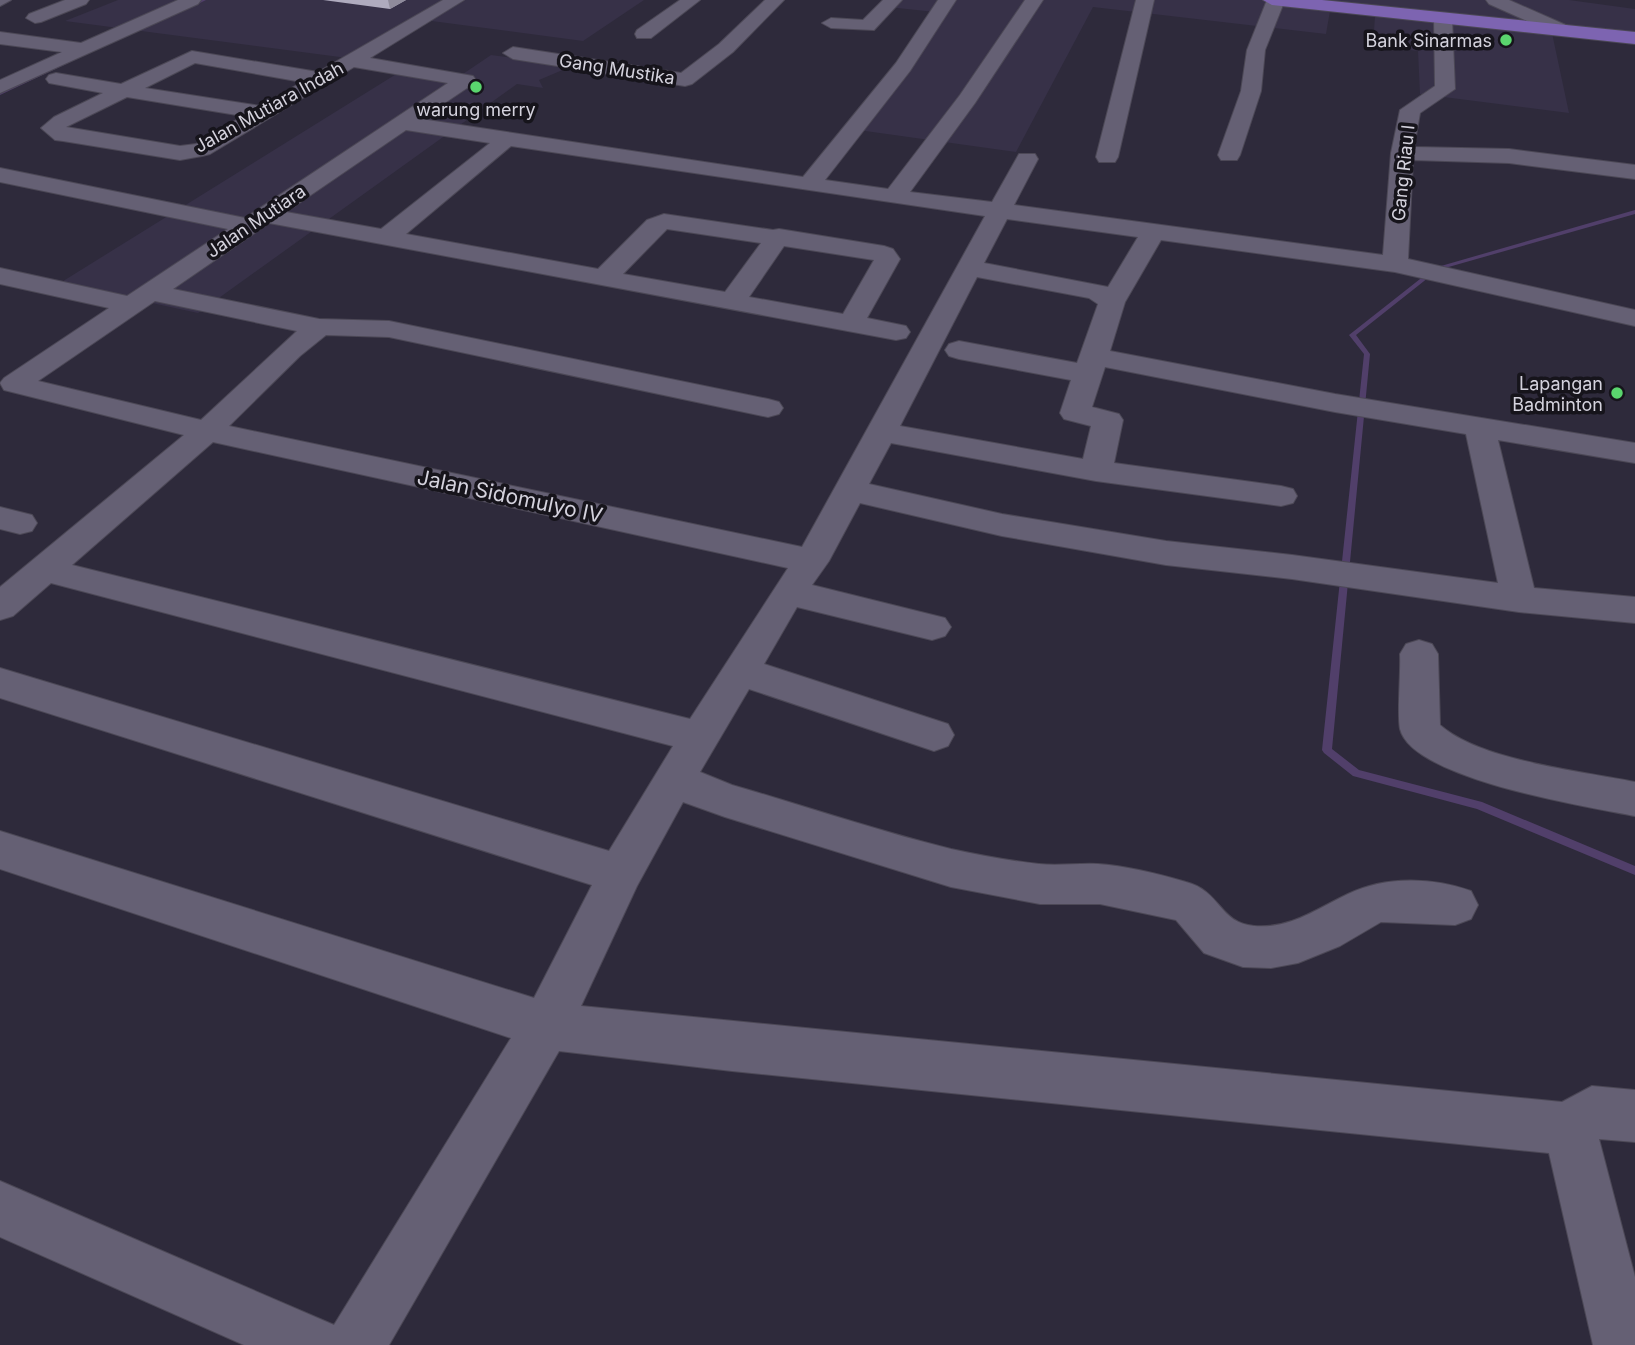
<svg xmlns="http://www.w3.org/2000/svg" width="1635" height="1345" font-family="Inter,sans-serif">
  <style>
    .built { fill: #373148 }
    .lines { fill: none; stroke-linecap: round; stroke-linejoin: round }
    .stream { fill: #513f6a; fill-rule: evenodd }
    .minor-casing { stroke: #4c4856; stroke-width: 2 }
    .major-casing { stroke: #4c4856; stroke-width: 2 }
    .minor { fill: #656074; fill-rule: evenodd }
    .major { fill: #7d64b1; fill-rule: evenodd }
    .wall { fill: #afabbe }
    .shaded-wall { fill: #8f8b9b }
    .poi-dot { fill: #5ad56e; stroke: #16141b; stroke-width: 2.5 }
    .labels { text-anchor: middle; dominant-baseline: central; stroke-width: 7; stroke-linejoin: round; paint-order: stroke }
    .far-poi-label { font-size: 18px; fill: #d4d2dd; stroke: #16141b; text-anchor: end }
    .far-street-label { font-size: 18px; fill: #d4d2dd; stroke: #16141b }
    .street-label { font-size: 21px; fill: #d4d2dd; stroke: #16141b }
  </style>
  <rect width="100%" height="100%" fill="#2e2a3b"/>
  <path class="built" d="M 118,0 L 644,0 L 583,41 L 424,20 L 355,59 L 65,21 Z
    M 884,0 L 1569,0 L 1635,9 L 1635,41 L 1552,33 L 1569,113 L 1420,94 L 1418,51 L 1373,45 L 1375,16 L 1330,11 L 1326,34 L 1093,7 L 1016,152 L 851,129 L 935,12 L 879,6 Z
    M 491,55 L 572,66 L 539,80 L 543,88 L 517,84 L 198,313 L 60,283 L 406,68 L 460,76 Z"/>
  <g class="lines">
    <path class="stream" d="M 201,0 L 206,0 L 190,8 L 187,7 Z
      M 79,55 L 83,56 L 0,95 L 0,92 Z
      M 1635,210 L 1635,214 L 1438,270 L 1356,335 L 1370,354 L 1332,749 L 1359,770 L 1482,802 L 1635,866 L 1635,875 L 1477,809 L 1353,776 L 1324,753 L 1322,750 L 1364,354 L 1349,335 L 1434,268 Z"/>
    <defs>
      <path id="minor" d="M 0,0 L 11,0 L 0,6 Z
        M 65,0 L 89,0 L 86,4 L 41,22 L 35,23 L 26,18 L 29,14 Z
        M 178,0 L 201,0 L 198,4 L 0,93 L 0,80 L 62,52 L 0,44 L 0,32 L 81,43 Z
        M 443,0 L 464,0 L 370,58 L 473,76 L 476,80 L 473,84 L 421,119 L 803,177 L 896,63 L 938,0 L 956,0 L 910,71 L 825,180 L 888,189 L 960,95 L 1025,0 L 1043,0 L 975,103 L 910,192 L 992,202 L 1019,154 L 1035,154 L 1038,159 L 1014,205 L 1383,255 L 1391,153 L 1400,110 L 1435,86 L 1434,18 L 1443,13 L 1452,18 L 1455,89 L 1420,113 L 1414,147 L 1509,149 L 1635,165 L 1635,179 L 1509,163 L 1413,160 L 1408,259 L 1635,310 L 1635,326 L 1395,272 L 1161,240 L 1125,302 L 1110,351 L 1335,394 L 1635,443 L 1635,463 L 1498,440 L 1534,588 L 1635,597 L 1635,623 L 1519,612 L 1292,579 L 1166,565 L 1002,536 L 860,503 L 829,561 L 812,585 L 945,618 L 951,627 L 945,636 L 932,640 L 797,607 L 764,664 L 948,724 L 954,735 L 948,746 L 934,751 L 749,689 L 700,772 L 732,785 C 805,806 877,831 951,849 C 979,855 1010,861 1039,864 C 1059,866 1078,863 1098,864 C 1126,866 1159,874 1186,882 C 1221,891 1219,923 1254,926 C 1291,929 1316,909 1348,894 C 1385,876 1433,877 1471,891 L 1478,905 L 1471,919 L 1455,925 L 1381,922 L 1340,946 L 1298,963 L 1271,968 L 1243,967 L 1204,953 L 1176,920 L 1100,904 L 1040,904 L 951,887 L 725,817 L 683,802 L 637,886 L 581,1006 L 1562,1102 L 1592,1086 L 1635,1090 L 1635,1142 L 1599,1139 L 1635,1277 L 1635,1345 L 1593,1345 L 1549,1153 L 732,1071 L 559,1051 L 389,1345 L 244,1345 L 0,1237 L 0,1181 L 334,1325 L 511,1038 L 0,869 L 0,831 L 534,998 L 592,885 L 0,698 L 0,668 L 609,851 L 673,746 L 51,583 L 13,616 L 0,620 L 0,587 L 184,435 L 4,390 L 0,383 L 4,378 L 109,308 L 0,284 L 0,268 L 127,296 L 228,229 L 0,182 L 0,168 L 245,218 L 448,83 L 354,67 L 210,154 L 202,156 L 180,160 L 63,141 L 55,140 L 41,128 L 54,117 L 103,93 L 49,83 L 46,79 L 49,75 L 56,73 L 121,84 L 192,51 L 318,72 ZM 195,63 L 302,82 L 260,106 L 145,88 ZM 127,97 L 243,116 L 196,144 L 180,146 L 66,127 ZM 406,130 L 490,143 L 381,229 L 286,212 ZM 511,146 L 985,216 L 802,547 L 229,426 L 300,356 L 326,335 L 389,337 L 768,417 L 779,414 L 783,408 L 779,402 L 768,399 L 389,321 L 319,319 L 173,289 L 269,223 L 896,340 L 906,338 L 910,332 L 906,326 L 867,318 L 900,259 L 893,249 L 884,246 L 779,229 L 773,230 L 664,214 L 647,220 L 598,269 L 406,234 ZM 1007,219 L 1138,237 L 1108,287 L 984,263 ZM 667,229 L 761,243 L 725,292 L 623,274 ZM 784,246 L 874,260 L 843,314 L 749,297 ZM 977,277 L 1089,298 L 1098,304 L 1077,363 L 959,341 L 949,344 L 945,350 L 949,356 L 959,359 L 1071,380 L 1060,413 L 1064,419 L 1091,426 L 1083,459 L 900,426 ZM 155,301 L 297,331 L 201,420 L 38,381 ZM 1105,367 L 1335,412 L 1466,434 L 1498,583 L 1292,555 L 1166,541 L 1002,514 L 869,484 L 891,443 L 1096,481 L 1281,506 L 1293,503 L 1297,496 L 1293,489 L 1281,486 L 1114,463 L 1123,420 L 1119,414 L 1092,407 ZM 213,442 L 788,568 L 690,719 L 72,565 Z
        M 680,0 L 700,0 L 651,38 L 637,38 L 635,34 L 637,30 Z
        M 765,0 L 784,0 L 733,52 L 692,84 L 685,86 L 513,59 L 503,53 L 513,47 L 681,73 L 719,44 Z
        M 883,0 L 902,0 L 874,30 L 831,28 L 822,23 L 831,18 L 863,20 Z
        M 1136,0 L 1154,0 L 1118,157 L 1115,162 L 1099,162 L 1096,157 Z
        M 1267,0 L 1285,0 L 1265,50 L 1261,91 L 1240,155 L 1237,160 L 1221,160 L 1218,155 L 1241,91 L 1247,50 Z
        M 1486,0 L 1509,0 L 1568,26 L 1571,30 L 1568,34 L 1556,34 L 1489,4 Z
        M 0,507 L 32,515 L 37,523 L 32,531 L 20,534 L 0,529 Z
        M 1419,640 L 1432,644 L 1438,654 L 1440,725 C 1481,761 1581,771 1635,782 L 1635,816 C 1588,807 1412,779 1400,729 C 1397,714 1401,672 1400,654 L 1406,644 Z"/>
      <path id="major" d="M 1263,0 L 1322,0 L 1635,32 L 1635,44 L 1272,5 Z"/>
    </defs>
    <use href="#minor" class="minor-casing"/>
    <use href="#major" class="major-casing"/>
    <use href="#minor" class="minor"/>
    <use href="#major" class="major"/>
  </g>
  <path class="wall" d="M 323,0 L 406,0 L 390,9 Z"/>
  <path class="shaded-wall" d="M 388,0 L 406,0 L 390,9 Z"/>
  <g class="poi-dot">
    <circle cx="1506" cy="40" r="7"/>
    <circle cx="476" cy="87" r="7"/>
    <circle cx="1617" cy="393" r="7"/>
  </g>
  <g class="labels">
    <g class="far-poi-label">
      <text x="1492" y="40">Bank Sinarmas</text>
      <text x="476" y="109" text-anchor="middle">warung merry</text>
      <text x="1603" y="383">Lapangan<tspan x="1603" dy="21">Badminton</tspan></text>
    </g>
    <g class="far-street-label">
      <text transform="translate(617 69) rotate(9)">Gang Mustika</text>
      <text transform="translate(269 107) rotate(-29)">Jalan Mutiara Indah</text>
      <text transform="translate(1403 173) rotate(-84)">Gang Riau I</text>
      <text transform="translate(256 221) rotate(-34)">Jalan Mutiara</text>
    </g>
    <g class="street-label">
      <text transform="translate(510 496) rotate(12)">Jalan Sidomulyo IV</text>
    </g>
  </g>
</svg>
